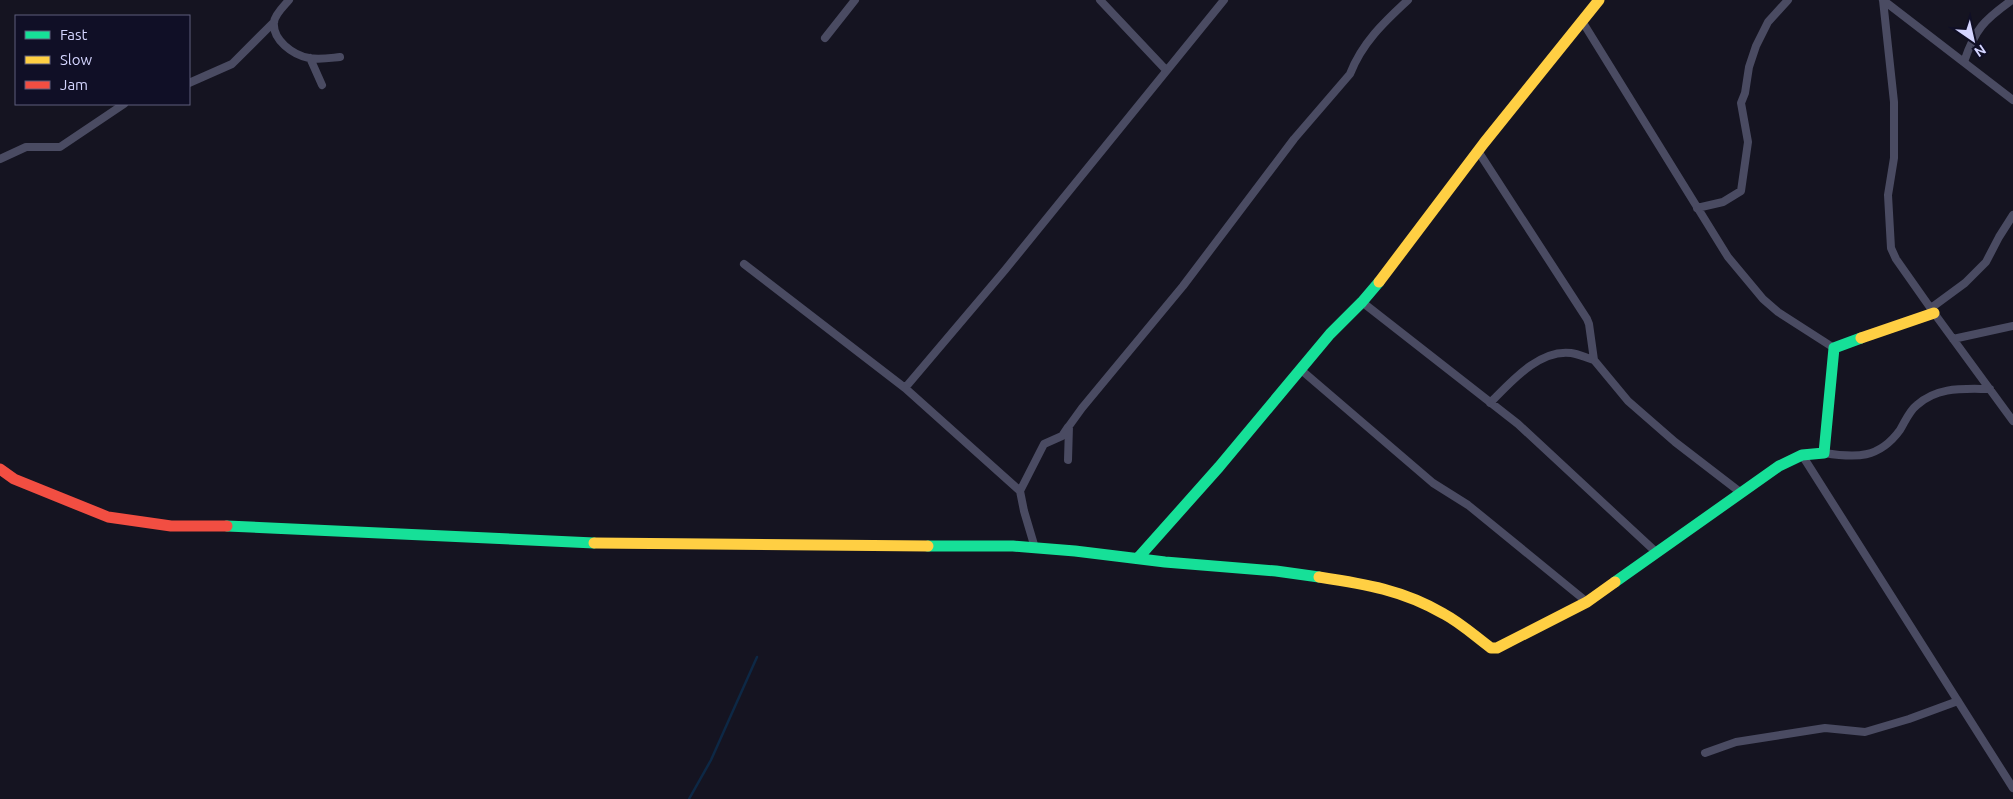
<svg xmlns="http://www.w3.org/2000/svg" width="2013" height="799" font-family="Ubuntu,sans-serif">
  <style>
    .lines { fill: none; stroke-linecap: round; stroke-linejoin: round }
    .stream { stroke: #0d2845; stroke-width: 2.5 }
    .street { stroke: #4a4b62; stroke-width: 8 }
    .fast { stroke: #16e098; stroke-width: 11 }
    .slow { stroke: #ffcf43; stroke-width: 11 }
    .jam { stroke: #f24e42; stroke-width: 11 }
  </style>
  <rect width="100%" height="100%" fill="#151421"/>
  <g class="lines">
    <path class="stream" d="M 689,799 L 711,760 L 757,657"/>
    <path class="street" d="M 289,0 C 284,6 275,14 274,22 C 272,40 293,55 309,58 C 319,60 330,58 340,57
      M 1100,0 L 1166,70
      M 1883,0 L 1894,102 L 1894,158 L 1888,195 L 1891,248 L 1896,259 L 1934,313 L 2013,421
      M 1883,0 L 2013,100
      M 1582,21 L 1728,257 L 1763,299 L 1778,312 L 1834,348
      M 825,38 L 855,0
      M 310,58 L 322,85
      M 1964,62 C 1975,29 1984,20 2012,0
      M 189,83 L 232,64 L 274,22
      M 1478,151 L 1587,319 L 1589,324 L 1594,360 L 1628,401 L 1675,442 L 1740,492
      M 0,159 L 26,147 L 60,147 L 124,104
      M 1697,208 L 1723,202 L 1741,191 L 1748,142 L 1741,103 L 1745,93 L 1749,67 L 1756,46 L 1768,22 L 1788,0
      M 744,264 L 905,388 L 1020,491 L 1024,511 L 1035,548
      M 1362,302 L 1518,424 L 1656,552
      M 1931,308 L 1965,283 L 1986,262 L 1999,237 L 2013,215
      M 1953,339 L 2013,326
      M 1300,369 L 1433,483 L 1468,505 L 1587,602
      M 905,388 L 1005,270 L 1224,0
      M 1490,403 C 1511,382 1539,349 1571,353 C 1579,354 1586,358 1594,360
      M 1824,453 C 1856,458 1879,459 1900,430 C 1905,422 1909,411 1917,405 C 1938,386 1964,389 1990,389
      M 1802,455 L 2013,788
      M 1068,460 L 1069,426 L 1082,408 L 1183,286 L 1294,139 L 1350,74 C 1362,43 1384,22 1408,0
      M 1020,491 L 1044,444 L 1062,436 L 1068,427
      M 1705,753 L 1736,742 L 1825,728 L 1865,732 L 1909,719 L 1958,701"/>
    <path class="fast" d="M 227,526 L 594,543
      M 928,546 L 1013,546 L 1075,551 L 1165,562 L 1276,571 L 1319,577
      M 1138,558 L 1219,467 L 1330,334 L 1362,302 L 1379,282
      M 1615,582 L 1779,466 L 1802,455 L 1824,453 L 1834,348 L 1861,338"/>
    <path class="slow" d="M 1379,282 L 1484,143 L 1599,0
      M 1861,338 L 1934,313
      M 594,543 L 928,546
      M 1319,577 C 1365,584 1403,590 1444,614 C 1461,623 1476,637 1491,648 L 1497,648 L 1587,602 L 1615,582"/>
    <path class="jam" d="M 0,469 L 14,479 L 108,517 L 171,526 L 227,526"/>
  </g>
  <rect x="15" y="15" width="175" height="90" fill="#100f26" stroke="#5e5e7d"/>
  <rect x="25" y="31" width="25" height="8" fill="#16e098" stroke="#5e5e7d"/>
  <text x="60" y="40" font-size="15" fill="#d4d5ff">Fast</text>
  <rect x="25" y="56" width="25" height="8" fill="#ffcf43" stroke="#5e5e7d"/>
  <text x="60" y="65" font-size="15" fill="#d4d5ff">Slow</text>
  <rect x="25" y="81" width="25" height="8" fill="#f24e42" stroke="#5e5e7d"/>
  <text x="60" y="90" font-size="15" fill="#d4d5ff">Jam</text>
  <g transform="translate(1973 40) rotate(146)" stroke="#100f26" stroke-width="4" paint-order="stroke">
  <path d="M0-4L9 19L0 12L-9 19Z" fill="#d4d5ff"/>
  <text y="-8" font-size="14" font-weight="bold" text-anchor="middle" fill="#d4d5ff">N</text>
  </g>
</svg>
